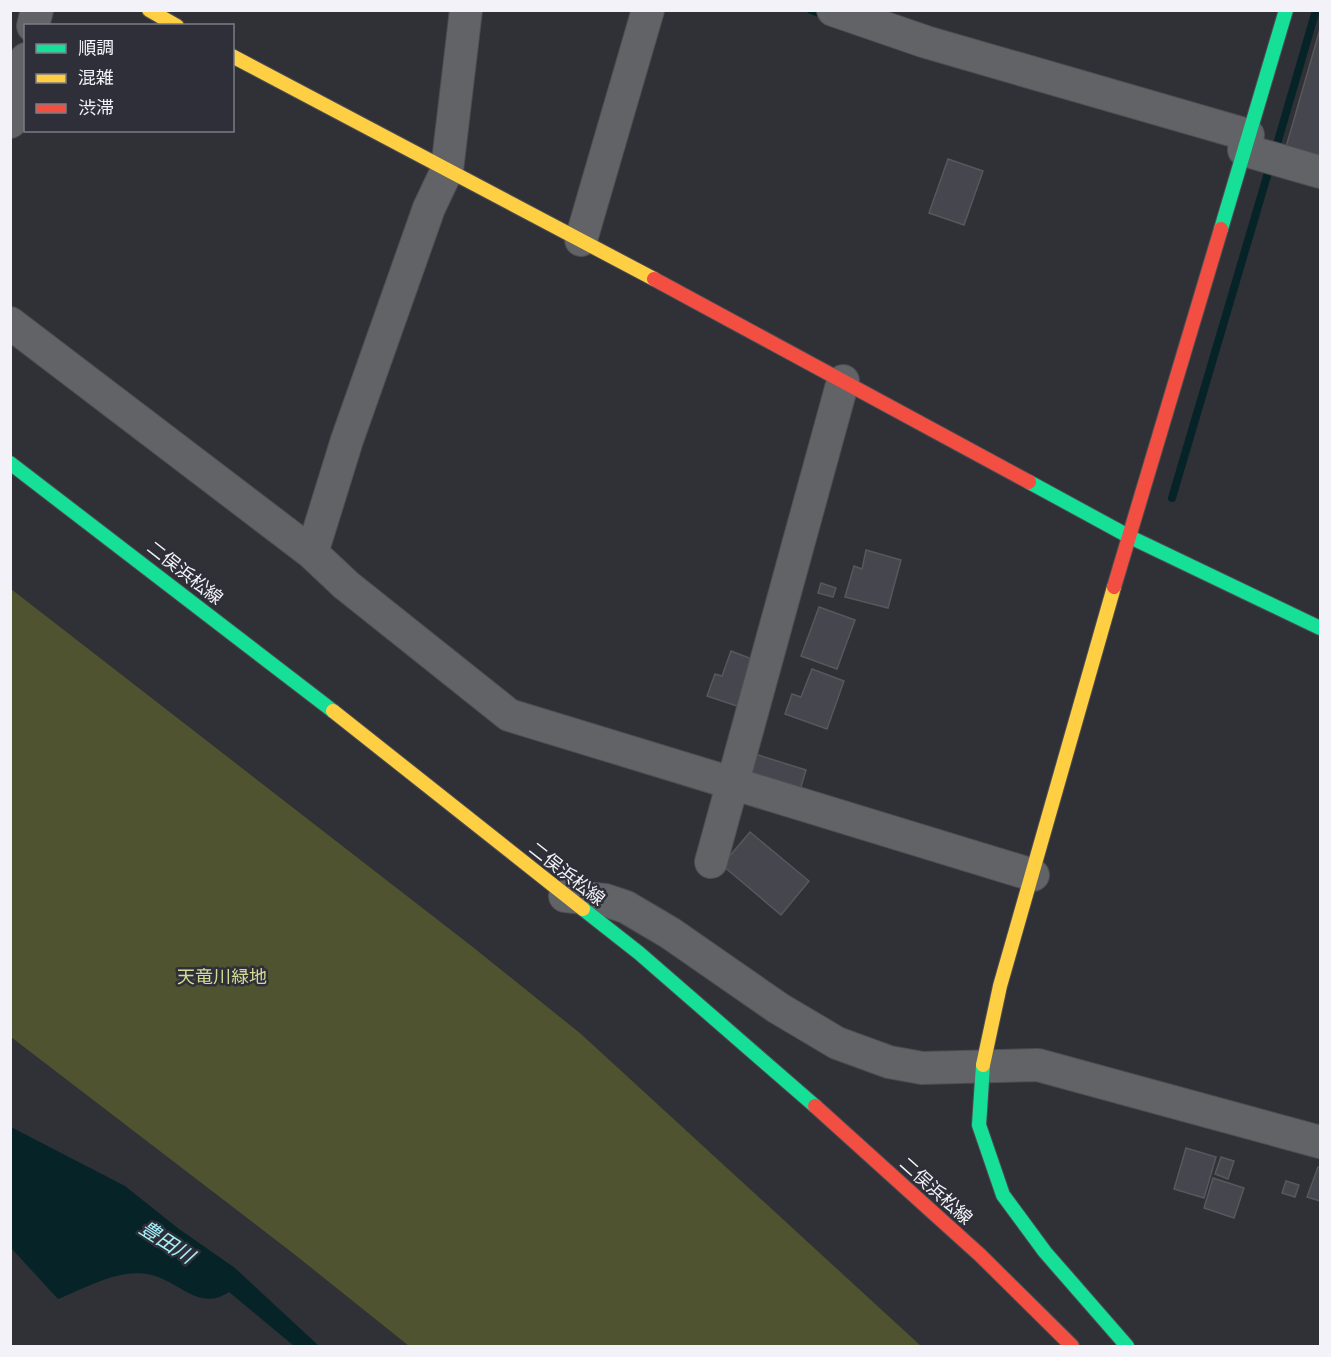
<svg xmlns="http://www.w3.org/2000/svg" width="1331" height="1357" font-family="Rubik,'Noto Sans JP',sans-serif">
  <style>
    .green { fill: #4f532f }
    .water { fill: #062428 }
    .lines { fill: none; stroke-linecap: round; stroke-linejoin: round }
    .stream { stroke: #062428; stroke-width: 8 }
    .building { fill: #46464f; stroke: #56585b; stroke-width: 1.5 }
    .street-casing { stroke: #4d4d52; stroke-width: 34 }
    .fast-casing { stroke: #4d4d52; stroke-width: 16 }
    .slow-casing { stroke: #4d4d52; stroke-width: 16 }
    .jam-casing { stroke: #4d4d52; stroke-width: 16 }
    .street { stroke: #626367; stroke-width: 32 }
    .fast { stroke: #16e098; stroke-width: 14 }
    .slow { stroke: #ffcf43; stroke-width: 14 }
    .jam { stroke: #f24e42; stroke-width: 14 }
    .labels { text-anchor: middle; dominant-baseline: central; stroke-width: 5; stroke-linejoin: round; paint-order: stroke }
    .street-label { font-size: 18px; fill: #f2f2f8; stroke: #2e2f38 }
    .park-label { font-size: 18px; fill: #d4dc94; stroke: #2e2f38 }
    .water-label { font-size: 20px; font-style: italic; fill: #a5f0fb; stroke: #2e2f38 }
  </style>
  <rect width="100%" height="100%" fill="#303136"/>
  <path class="green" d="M 11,589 L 474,948 L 581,1034 L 921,1346 L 409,1346 L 294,1254 L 11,1037 Z"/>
  <path class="water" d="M 11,1127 L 125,1186 L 179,1229 L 235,1268 L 319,1346 L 294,1346 L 229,1292 C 200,1312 179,1282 152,1275 C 120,1267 86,1288 58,1299 L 11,1248 Z"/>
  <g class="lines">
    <path class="stream" d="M 811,10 L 827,16
      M 1275,151 L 1316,10
      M 1172,498 L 1270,166"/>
  </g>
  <path class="building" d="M 1320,29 L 1320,158 L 1286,147 Z
    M 948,159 L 983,171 L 964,225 L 929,213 Z
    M 866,550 L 901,560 L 888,608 L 845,597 L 854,566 L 862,569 Z
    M 821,583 L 836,588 L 833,597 L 818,593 Z
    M 819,607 L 855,620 L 837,669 L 801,656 Z
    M 731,651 L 757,661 L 740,707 L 707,696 L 715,674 L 722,676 Z
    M 812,669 L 844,681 L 827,729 L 785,714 L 792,694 L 801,697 Z
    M 755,754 L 806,770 L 800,790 L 749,774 Z
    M 750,832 L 809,881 L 781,915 L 722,865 Z
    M 1186,1148 L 1216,1157 L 1204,1198 L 1174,1189 Z
    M 1221,1157 L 1234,1161 L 1228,1179 L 1215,1174 Z
    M 1318,1167 L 1320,1168 L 1320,1201 L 1307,1197 Z
    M 1213,1178 L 1244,1188 L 1234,1218 L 1204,1208 Z
    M 1286,1181 L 1299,1185 L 1295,1197 L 1282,1193 Z"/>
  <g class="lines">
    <defs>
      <path id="street" d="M 833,10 L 926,42 L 1248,135
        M 33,26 L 37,10
        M 10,122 L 26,59
        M 1244,150 L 1320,172
        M 581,240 L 648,10
        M 10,323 L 312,553 L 346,585 L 509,715 L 1033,875
        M 312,553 L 347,440 L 429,208 L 447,170 L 466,10
        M 711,862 L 843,381
        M 565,896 L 605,900 L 626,907 L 670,933 L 778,1008 L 837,1043 L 889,1062 L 922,1068 L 1038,1065 L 1320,1142"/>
      <path id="fast" d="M 1221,229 L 1286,10
        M 10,463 L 333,711
        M 1029,482 L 1130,537 L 1320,628
        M 583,909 L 639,953 L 815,1106
        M 983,1065 L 979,1125 L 1003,1195 L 1045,1252 L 1127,1346"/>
      <path id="slow" d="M 149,10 L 177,26
        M 232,56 L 654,279
        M 333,711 L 583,909
        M 983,1065 L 1000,986 L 1114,587"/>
      <path id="jam" d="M 654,279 L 1029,482
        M 1114,587 L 1221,229
        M 815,1106 L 980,1255 L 1072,1346"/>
    </defs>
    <use href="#street" class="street-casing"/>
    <use href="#fast" class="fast-casing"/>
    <use href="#slow" class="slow-casing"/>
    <use href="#jam" class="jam-casing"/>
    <use href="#street" class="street"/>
    <use href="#fast" class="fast"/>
    <use href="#slow" class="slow"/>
    <use href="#jam" class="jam"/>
  </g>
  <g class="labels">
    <g class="street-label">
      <text transform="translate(185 573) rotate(38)">二俣浜松線</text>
      <text transform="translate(567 874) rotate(38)">二俣浜松線</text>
      <text transform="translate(936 1191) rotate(42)">二俣浜松線</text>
    </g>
    <g class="park-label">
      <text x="222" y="977">天竜川緑地</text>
    </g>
    <g class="water-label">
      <text transform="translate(167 1242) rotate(33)">豊田川</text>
    </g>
  </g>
  <rect width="1331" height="1357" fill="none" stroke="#f2f2f8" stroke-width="24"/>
  <rect x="24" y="24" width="210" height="108" fill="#2e2f38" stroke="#7c7d85" stroke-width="1.5"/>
  <rect x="36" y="44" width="30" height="9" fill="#16e098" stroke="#7c7d85" stroke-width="1.5"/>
  <text x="78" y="54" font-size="18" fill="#f2f2f8">順調</text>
  <rect x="36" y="74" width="30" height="9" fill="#ffcf43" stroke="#7c7d85" stroke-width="1.5"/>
  <text x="78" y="84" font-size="18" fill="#f2f2f8">混雑</text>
  <rect x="36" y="104" width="30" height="9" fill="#f24e42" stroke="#7c7d85" stroke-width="1.5"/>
  <text x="78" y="114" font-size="18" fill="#f2f2f8">渋滞</text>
</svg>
